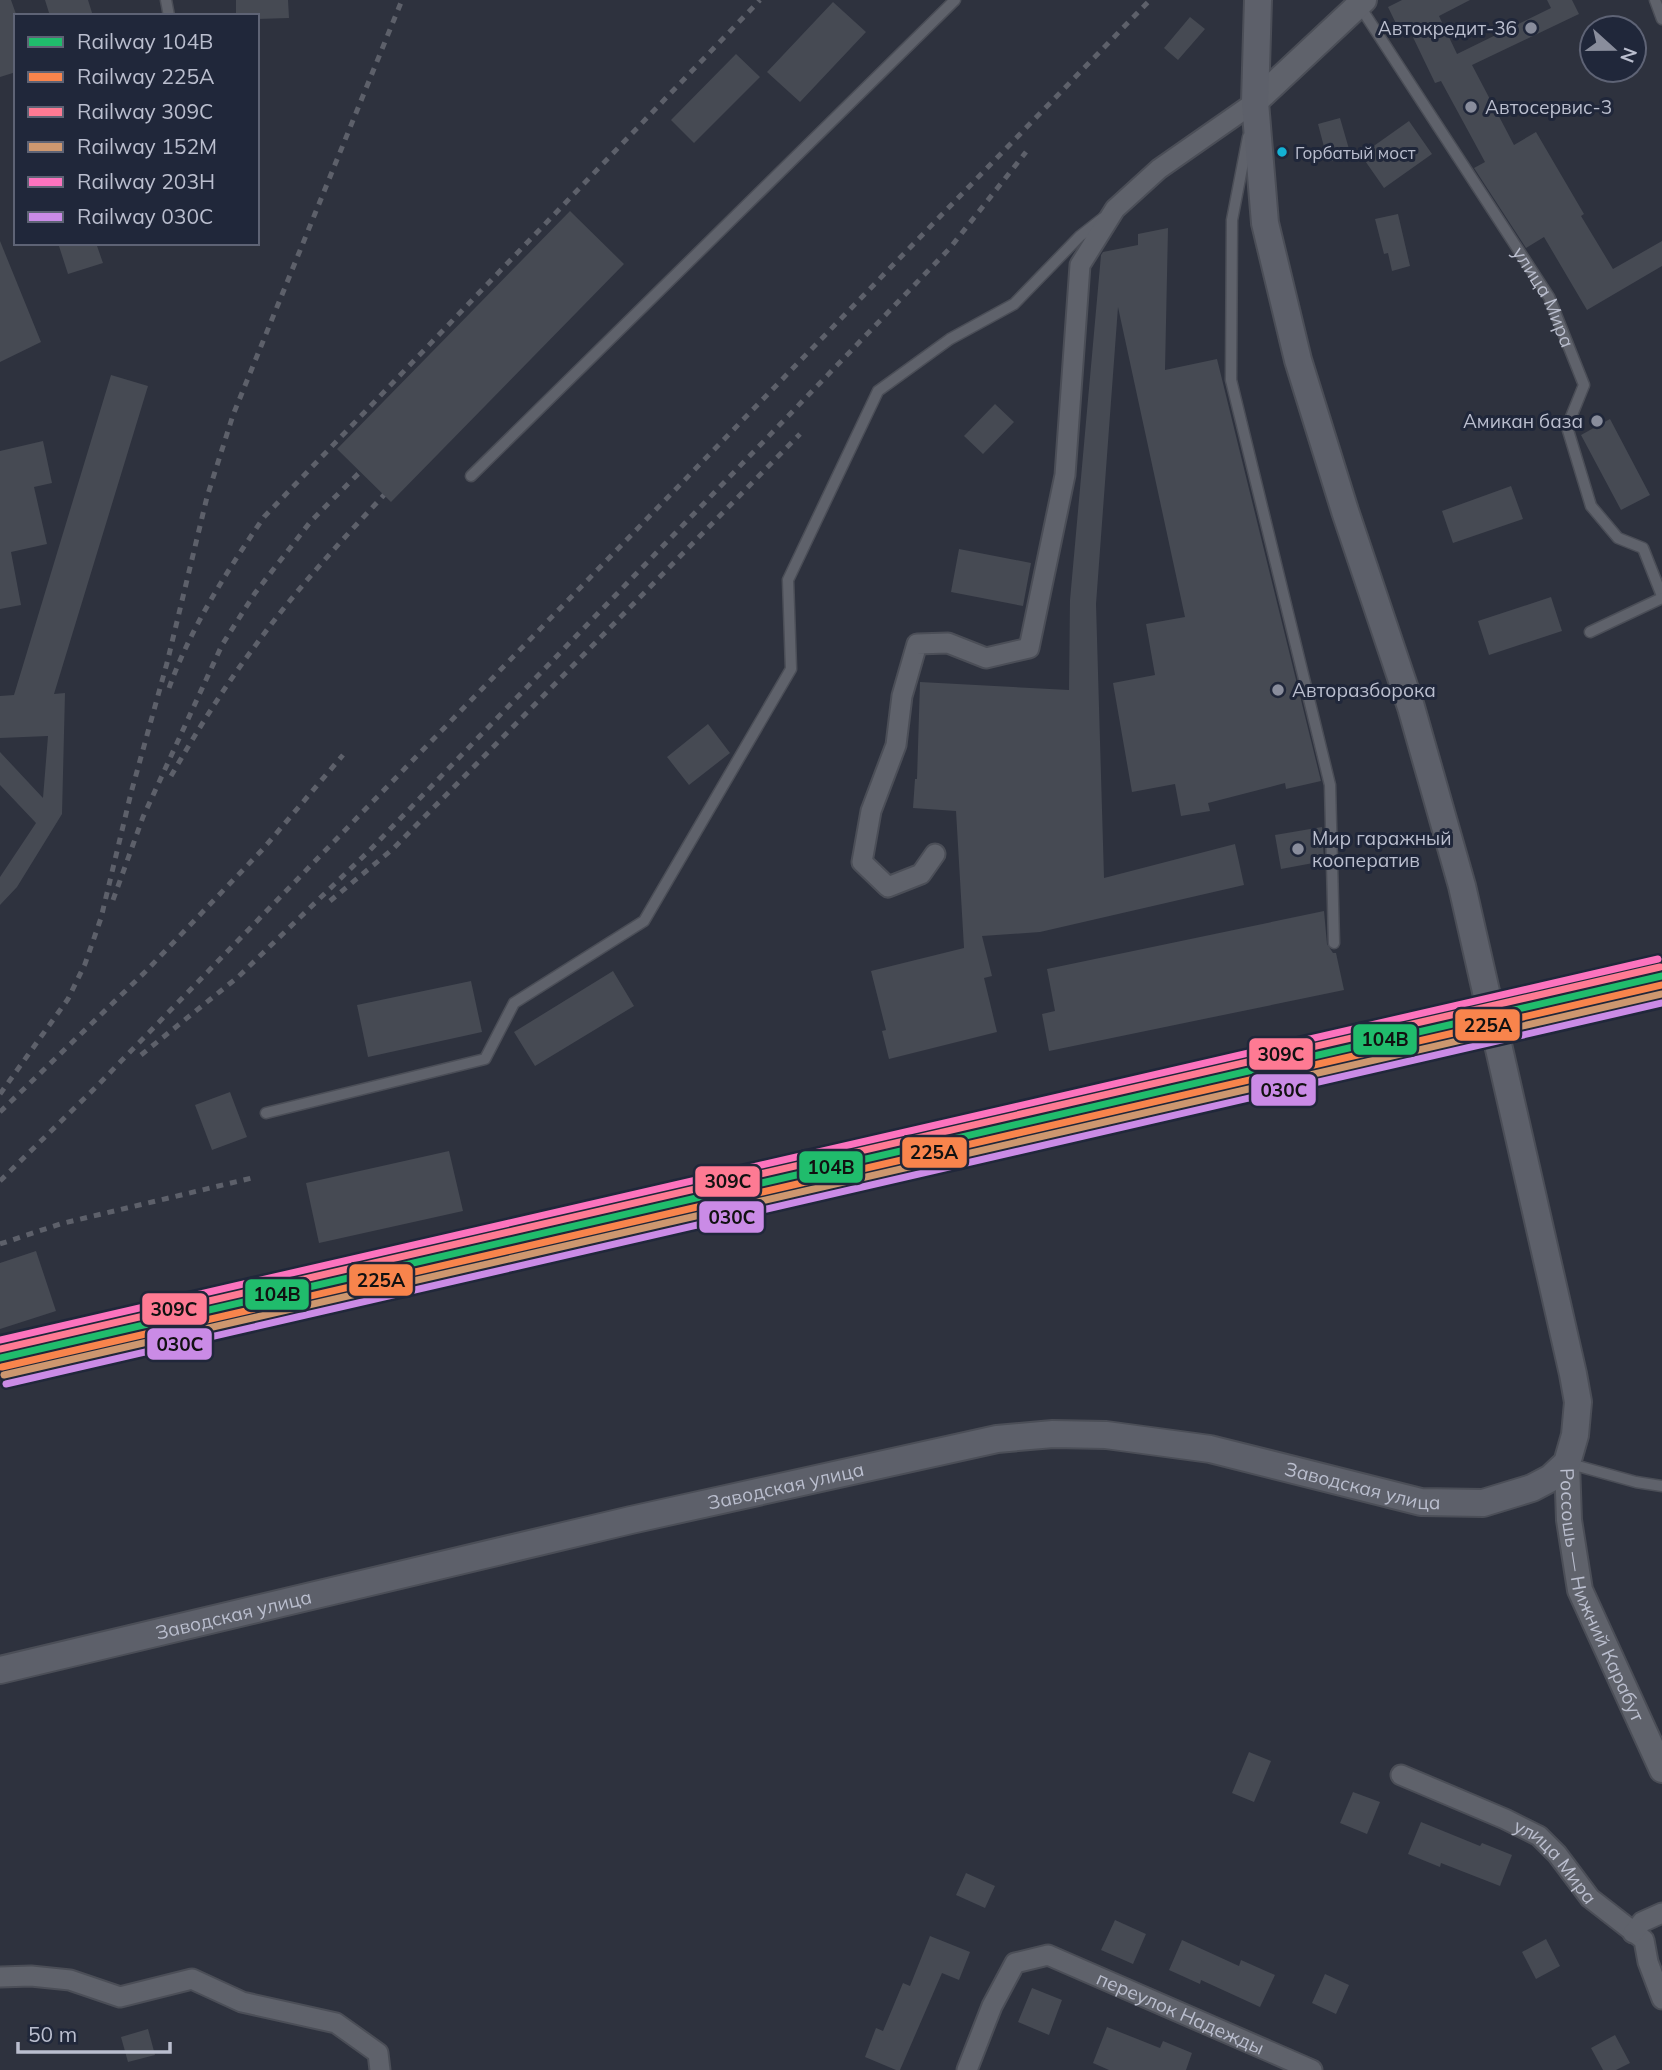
<svg xmlns="http://www.w3.org/2000/svg" width="1662" height="2070" font-family="Mulish,sans-serif">
  <style>
    .building { fill: #464a53 }
    .lines { fill: none; stroke-linecap: round; stroke-linejoin: round }
    .service-casing { stroke: #4b4e57; stroke-width: 13 }
    .minor-casing { stroke: #4b4e57; stroke-width: 23 }
    .tertiary-casing { stroke: #4b4e57; stroke-width: 28 }
    .secondary-casing { stroke: #4b4e57; stroke-width: 30 }
    .service { stroke: #5f626b; stroke-width: 10 }
    .minor { stroke: #5f626b; stroke-width: 19 }
    .tertiary { stroke: #5f626b; stroke-width: 24 }
    .secondary { stroke: #5d606a; stroke-width: 26 }
    .rail { stroke: #5d606a; stroke-width: 5; stroke-dasharray: 7 7; stroke-linecap: butt }
    .rail-1-casing { stroke: #20273a; stroke-width: 12 }
    .rail-2-casing { stroke: #20273a; stroke-width: 12 }
    .rail-3-casing { stroke: #20273a; stroke-width: 12 }
    .rail-4-casing { stroke: #20273a; stroke-width: 12 }
    .rail-5-casing { stroke: #20273a; stroke-width: 12 }
    .rail-6-casing { stroke: #20273a; stroke-width: 12 }
    .rail-1 { stroke: #20bc6c; stroke-width: 7 }
    .rail-2 { stroke: #f8844c; stroke-width: 7 }
    .rail-3 { stroke: #fe7a93; stroke-width: 7 }
    .rail-4 { stroke: #cd976f; stroke-width: 7 }
    .rail-5 { stroke: #fc73be; stroke-width: 7 }
    .rail-6 { stroke: #ca8be6; stroke-width: 7 }
    .poi-dot { fill: #898d9c; stroke: #20273a; stroke-width: 2.5 }
    .bus-dot { fill: #13b2d5; stroke: #20273a; stroke-width: 2.5 }
    .labels { text-anchor: middle; dominant-baseline: central; stroke-width: 6; stroke-linejoin: round; paint-order: stroke }
    .bus-label { font-size: 17px; fill: #babece; stroke: #20273a; text-anchor: start }
    .poi-label { font-size: 19px; fill: #babece; stroke: #20273a; text-anchor: start }
    .street-label { font-size: 19px; fill: #babece; stroke: #20273a }
    .line-badge { stroke: #20273a; stroke-width: 2.5 }
    .pale-badge-label { font-size: 19px; text-anchor: middle; font-weight: bold; fill: #111 }
  </style>
  <rect width="100%" height="100%" fill="#2e323e"/>
  <path class="building" d="M 0,0 L 11,0 L 16,14 L 16,72 L 0,77 Z
    M 45,0 L 88,0 L 93,16 L 50,16 Z
    M 236,0 L 288,0 L 289,18 L 257,19 L 257,16 L 236,16 Z
    M 1402,0 L 1470,0 L 1439,16 L 1457,54 L 1551,8 L 1547,0 L 1572,0 L 1579,14 L 1472,65 L 1514,145 L 1536,132 L 1584,214 L 1581,216 L 1613,269 L 1662,241 L 1662,266 L 1587,310 L 1544,237 L 1526,248 L 1474,168 L 1485,162 L 1441,81 L 1435,83 L 1410,31 L 1402,36 L 1388,7 Z
    M 833,2 L 866,32 L 800,102 L 767,72 Z
    M 1190,17 L 1205,29 L 1178,60 L 1164,48 Z
    M 736,54 L 760,77 L 694,143 L 671,120 Z
    M 1340,118 L 1351,156 L 1328,162 L 1318,124 Z
    M 1409,121 L 1432,154 L 1384,188 L 1361,155 Z
    M 570,211 L 624,264 L 391,502 L 337,449 Z
    M 1398,214 L 1410,266 L 1392,271 L 1388,253 L 1384,254 L 1375,219 Z
    M 1168,228 L 1165,370 L 1217,359 L 1321,781 L 1286,789 L 1285,783 L 1208,803 L 1210,811 L 1181,816 L 1175,784 L 1132,792 L 1113,683 L 1155,675 L 1146,624 L 1185,617 L 1118,307 L 1096,604 L 1104,878 L 1235,844 L 1244,885 L 1040,932 L 982,936 L 992,976 L 984,978 L 997,1032 L 889,1059 L 882,1031 L 886,1030 L 871,971 L 964,948 L 956,811 L 913,808 L 915,779 L 917,779 L 920,682 L 1069,690 L 1070,600 L 1101,255 L 1103,252 L 1138,245 L 1138,234 Z
    M 0,241 L 41,342 L 0,362 Z
    M 58,243 L 96,243 L 103,263 L 68,274 Z
    M 111,375 L 148,386 L 54,694 L 65,693 L 62,814 L 17,887 L 0,905 L 0,877 L 36,823 L 0,785 L 0,752 L 43,798 L 48,736 L 0,738 L 0,696 L 14,695 Z
    M 995,404 L 1014,422 L 983,454 L 964,436 Z
    M 1610,419 L 1650,495 L 1621,510 L 1581,435 Z
    M 43,441 L 52,483 L 34,487 L 47,544 L 11,552 L 21,605 L 0,609 L 0,451 Z
    M 1511,486 L 1523,519 L 1453,543 L 1442,511 Z
    M 959,549 L 1031,563 L 1023,606 L 951,592 Z
    M 1551,597 L 1562,631 L 1489,655 L 1478,621 Z
    M 708,724 L 730,753 L 689,785 L 667,757 Z
    M 1322,827 L 1324,861 L 1281,869 L 1275,835 Z
    M 1324,911 L 1327,944 L 1333,953 L 1336,953 L 1344,990 L 1049,1051 L 1042,1014 L 1055,1011 L 1047,969 Z
    M 613,971 L 634,1006 L 535,1066 L 514,1032 Z
    M 471,981 L 482,1032 L 368,1057 L 357,1005 Z
    M 230,1092 L 247,1137 L 212,1150 L 195,1105 Z
    M 449,1151 L 463,1211 L 319,1243 L 306,1183 Z
    M 36,1251 L 56,1311 L 0,1329 L 0,1263 Z
    M 1249,1752 L 1271,1761 L 1254,1802 L 1232,1793 Z
    M 1353,1792 L 1380,1802 L 1367,1834 L 1340,1823 Z
    M 1421,1822 L 1480,1846 L 1482,1843 L 1512,1855 L 1500,1886 L 1441,1863 L 1440,1867 L 1408,1854 Z
    M 966,1873 L 995,1886 L 985,1908 L 956,1895 Z
    M 1115,1920 L 1146,1934 L 1133,1964 L 1101,1950 Z
    M 930,1936 L 970,1952 L 959,1980 L 942,1973 L 900,2070 L 896,2070 L 865,2057 L 876,2028 L 883,2031 L 903,1983 L 910,1986 Z
    M 1546,1939 L 1560,1966 L 1536,1979 L 1522,1952 Z
    M 1182,1940 L 1239,1966 L 1241,1960 L 1275,1975 L 1260,2007 L 1201,1980 L 1200,1984 L 1169,1970 Z
    M 1325,1974 L 1349,1985 L 1336,2014 L 1312,2003 Z
    M 1032,1988 L 1062,2000 L 1049,2035 L 1018,2022 Z
    M 1107,2027 L 1160,2048 L 1163,2041 L 1192,2053 L 1186,2070 L 1109,2070 L 1093,2063 Z
    M 148,2029 L 155,2055 L 128,2062 L 121,2037 Z
    M 1615,2035 L 1630,2063 L 1616,2070 L 1603,2070 L 1591,2048 Z"/>
  <g class="lines">
    <defs>
      <g id="service">
        <path d="M 166,0 L 169,16"/>
        <path d="M 1655,0 L 1662,19"/>
        <path id="s1" d="M 1359,5 L 1549,297 L 1584,385 L 1567,427 L 1591,506 L 1618,538 L 1643,548 L 1662,596"/>
        <path d="M 1248,137 L 1232,220 L 1231,380 L 1330,785 L 1334,943"/>
        <path d="M 471,476 L 955,0"/>
        <path d="M 1590,632 L 1662,598"/>
        <path d="M 266,1113 L 485,1059 L 514,1003 L 644,921 L 791,669 L 788,580 L 878,391 L 950,339 L 1014,304 L 1080,236 L 1103,218"/>
        <path d="M 1567,1463 L 1636,1482 L 1662,1486"/>
      </g>
      <g id="minor">
        <path d="M 935,854 L 921,874 L 888,887 L 862,862 L 871,811 L 896,745 L 902,696 L 917,644 L 948,643 L 986,658 L 1029,648 L 1065,475 L 1080,265 L 1115,209 L 1159,169 L 1255,102"/>
        <path id="s2" d="M 1401,1775 L 1505,1819 L 1539,1836 L 1557,1854 L 1590,1898 L 1644,1940 L 1648,1962 L 1662,1999"/>
        <path d="M 1633,1933 L 1642,1922 L 1662,1913"/>
        <path d="M 0,1977 L 31,1976 L 70,1980 L 120,1997 L 192,1979 L 242,2002 L 336,2023 L 378,2053 L 380,2070"/>
        <path id="s3" d="M 967,2070 L 992,2006 L 1015,1963 L 1048,1955 L 1312,2070"/>
      </g>
      <g id="tertiary">
        <path d="M 1255,102 L 1364,0"/>
        <path id="s4" d="M 1567,1463 L 1569,1520 L 1580,1590 L 1662,1770"/>
      </g>
      <g id="secondary">
        <path id="s5" d="M 0,1670 L 631,1520 L 997,1439 L 1053,1434 L 1106,1435 L 1210,1449 L 1421,1502 L 1483,1503 L 1532,1488 L 1551,1478 L 1567,1463 L 1575,1435 L 1578,1402 L 1573,1374 L 1462,886 L 1411,707 L 1345,511 L 1298,360 L 1265,223 L 1255,102 L 1258,0"/>
      </g>
    </defs>
    <use href="#service" class="service-casing"/>
    <use href="#minor" class="minor-casing"/>
    <use href="#tertiary" class="tertiary-casing"/>
    <use href="#secondary" class="secondary-casing"/>
    <use href="#service" class="service"/>
    <use href="#minor" class="minor"/>
    <use href="#tertiary" class="tertiary"/>
    <use href="#secondary" class="secondary"/>
    <path class="rail" d="M 169,688 C 191,627 227,571 264,517 L 760,0
      M 171,776 C 197,731 224,687 255,646 C 294,592 339,543 384,495
      M 113,900 L 143,817 L 222,645 L 255,593 L 311,521 L 360,472
      M 330,901 L 394,848 L 800,434
      M 141,1055 L 238,977 L 370,850 L 950,248 L 1026,152
      M 0,1094 L 68,999 L 85,964 L 101,918 L 131,793 L 167,663 L 207,497 L 233,415 L 402,0
      M 0,1112 L 146,971 L 263,849 L 343,755
      M 0,1181 L 96,1087 L 1150,0
      M 0,1244 L 60,1224 L 252,1178"/>
    <defs>
      <path id="rail-1" d="M 0,1358 L 1662,976"/>
      <path id="rail-2" d="M 2,1367 L 1662,985"/>
      <path id="rail-3" d="M 0,1349 L 1660,967"/>
      <path id="rail-4" d="M 4,1375 L 1662,994"/>
      <path id="rail-5" d="M 0,1340 L 1658,959"/>
      <path id="rail-6" d="M 6,1384 L 1662,1003"/>
    </defs>
    <use href="#rail-1" class="rail-1-casing"/>
    <use href="#rail-2" class="rail-2-casing"/>
    <use href="#rail-3" class="rail-3-casing"/>
    <use href="#rail-4" class="rail-4-casing"/>
    <use href="#rail-5" class="rail-5-casing"/>
    <use href="#rail-6" class="rail-6-casing"/>
    <use href="#rail-1" class="rail-1"/>
    <use href="#rail-2" class="rail-2"/>
    <use href="#rail-3" class="rail-3"/>
    <use href="#rail-4" class="rail-4"/>
    <use href="#rail-5" class="rail-5"/>
    <use href="#rail-6" class="rail-6"/>
  </g>
  <g class="poi-dot">
    <circle cx="1531" cy="28" r="7"/>
    <circle cx="1471" cy="107" r="7"/>
    <circle cx="1597" cy="421" r="7"/>
    <circle cx="1278" cy="690" r="7"/>
    <circle cx="1298" cy="849" r="7"/>
  </g>
  <circle class="bus-dot" cx="1282" cy="152" r="6"/>
  <g class="labels">
    <g class="bus-label">
      <text x="1295" y="152">Горбатый мост</text>
    </g>
    <g class="poi-label">
      <text x="1517" y="28" text-anchor="end">Автокредит-36</text>
      <text x="1485" y="107">Автосервис-3</text>
      <text x="1583" y="421" text-anchor="end">Амикан база</text>
      <text x="1292" y="690">Авторазборока</text>
      <text x="1312" y="838">Мир гаражный<tspan x="1312" dy="22">кооператив</tspan></text>
    </g>
    <g class="street-label">
      <text stroke="none"><textPath href="#s1" startOffset="346">улица Мира</textPath></text>
      <text stroke="none"><textPath href="#s5" startOffset="1395">Заводская улица</textPath></text>
      <text stroke="none"><textPath href="#s5" startOffset="807">Заводская улица</textPath></text>
      <text stroke="none"><textPath href="#s4" startOffset="138">Россошь — Нижний Карабут</textPath></text>
      <text stroke="none"><textPath href="#s5" startOffset="240">Заводская улица</textPath></text>
      <text stroke="none"><textPath href="#s2" startOffset="180">улица Мира</textPath></text>
      <text stroke="none"><textPath href="#s3" startOffset="296">переулок Надежды</textPath></text>
    </g>
  </g>
  <g class="line-badge">
    <rect x="1454" y="1008" width="67" height="34" rx="7" fill="#f8844c"/>
    <rect x="1352" y="1023" width="66" height="33" rx="7" fill="#20bc6c"/>
    <rect x="1248" y="1037" width="66" height="34" rx="7" fill="#fe7a93"/>
    <rect x="1250" y="1073" width="67" height="34" rx="7" fill="#ca8be6"/>
    <rect x="901" y="1136" width="67" height="33" rx="7" fill="#f8844c"/>
    <rect x="798" y="1150" width="66" height="34" rx="7" fill="#20bc6c"/>
    <rect x="694" y="1165" width="67" height="33" rx="7" fill="#fe7a93"/>
    <rect x="698" y="1200" width="67" height="34" rx="7" fill="#ca8be6"/>
    <rect x="348" y="1263" width="66" height="34" rx="7" fill="#f8844c"/>
    <rect x="244" y="1278" width="66" height="33" rx="7" fill="#20bc6c"/>
    <rect x="141" y="1292" width="67" height="34" rx="7" fill="#fe7a93"/>
    <rect x="146" y="1327" width="67" height="34" rx="7" fill="#ca8be6"/>
  </g>
  <g class="pale-badge-label">
    <text x="1488" y="1032">225А</text>
    <text x="1385" y="1046">104В</text>
    <text x="1281" y="1061">309С</text>
    <text x="1284" y="1097">030C</text>
    <text x="934" y="1159">225А</text>
    <text x="831" y="1174">104В</text>
    <text x="728" y="1188">309С</text>
    <text x="732" y="1224">030C</text>
    <text x="381" y="1287">225А</text>
    <text x="277" y="1301">104В</text>
    <text x="174" y="1316">309С</text>
    <text x="180" y="1351">030C</text>
  </g>
  <rect x="14" y="14" width="245" height="231" fill="#20273a" stroke="#5e6375" stroke-width="2"/>
  <rect x="28" y="37" width="35" height="10" fill="#20bc6c" stroke="#5e6375" stroke-width="2"/>
  <text x="77" y="49" font-size="21" fill="#babece">Railway 104В</text>
  <rect x="28" y="72" width="35" height="10" fill="#f8844c" stroke="#5e6375" stroke-width="2"/>
  <text x="77" y="84" font-size="21" fill="#babece">Railway 225А</text>
  <rect x="28" y="107" width="35" height="10" fill="#fe7a93" stroke="#5e6375" stroke-width="2"/>
  <text x="77" y="119" font-size="21" fill="#babece">Railway 309С</text>
  <rect x="28" y="142" width="35" height="10" fill="#cd976f" stroke="#5e6375" stroke-width="2"/>
  <text x="77" y="154" font-size="21" fill="#babece">Railway 152М</text>
  <rect x="28" y="177" width="35" height="10" fill="#fc73be" stroke="#5e6375" stroke-width="2"/>
  <text x="77" y="189" font-size="21" fill="#babece">Railway 203Н</text>
  <rect x="28" y="212" width="35" height="10" fill="#ca8be6" stroke="#5e6375" stroke-width="2"/>
  <text x="77" y="224" font-size="21" fill="#babece">Railway 030C</text>
  <g transform="translate(1613 49) rotate(111)"><circle r="33" fill="#20273a" stroke="#5e6375" stroke-width="2"/>
  <path d="M0-5L12 26L0 18L-12 26Z" fill="#898d9c"/>
  <text y="-10" font-size="19" font-weight="bold" text-anchor="middle" fill="#babece">N</text>
  </g>
  <path d="M18 2042v10h152v-10" fill="none" stroke="#babece" stroke-width="3.5"/>
  <text x="28" y="2042" font-size="21" fill="#babece" stroke="#20273a" stroke-width="5" paint-order="stroke">50 m</text>
</svg>
